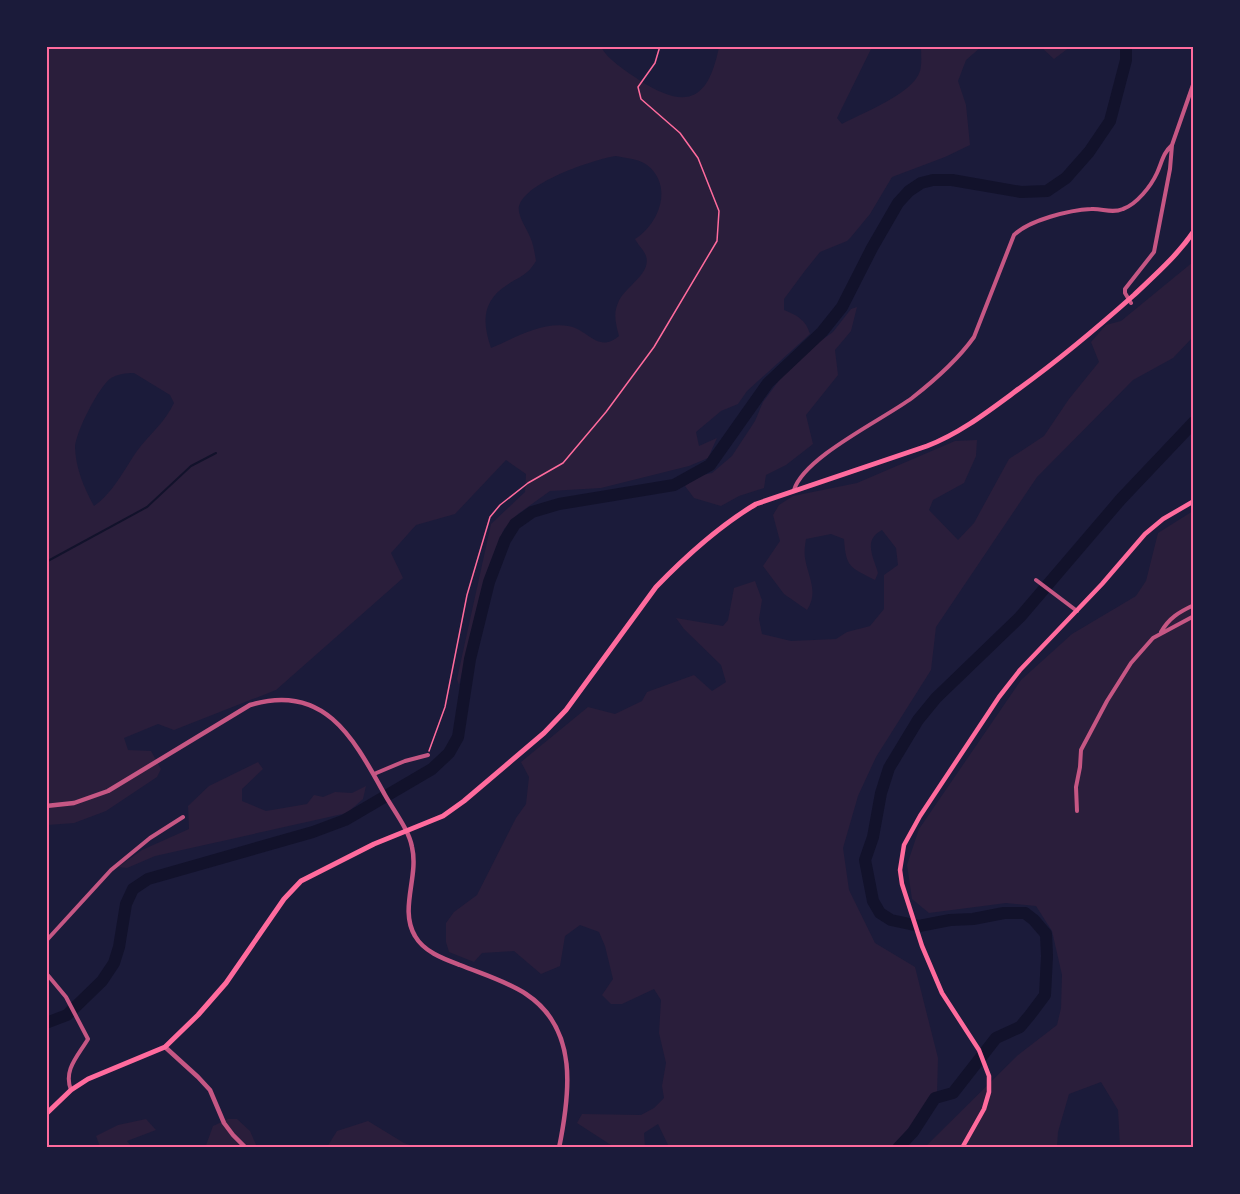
<svg xmlns="http://www.w3.org/2000/svg" width="1240" height="1194" font-family="Quicksand,sans-serif">
  <style>
    .green { fill: #2a1e3b; fill-rule: evenodd }
    .lines { fill: none; stroke-linecap: round; stroke-linejoin: round }
    .stream { stroke: #12122b; stroke-width: 2 }
    .river { stroke: #12122b; stroke-width: 12 }
    .path { stroke: #ff6b9d; stroke-width: 1.5 }
    .minor { stroke: #c65784; stroke-width: 4 }
    .tertiary { stroke: #c65784; stroke-width: 4.5 }
    .secondary { stroke: #ff6b9d; stroke-width: 4.5 }
    .primary { stroke: #ff6b9d; stroke-width: 5 }
    .neatline { fill: none; stroke: #ff6b9d; stroke-width: 2 }
  </style>
  <rect width="100%" height="100%" fill="#1b1b3a"/>
  <path class="green" d="M 46,47 L 601,47 C 608,60 626,71 639,80 C 686,110 708,102 719,47 L 872,47 L 837,118 L 842,124 C 862,113 913,94 920,71 C 922,64 921,54 921,47 L 981,47 L 966,60 L 958,81 L 966,105 L 970,145 L 945,157 L 892,177 L 870,214 L 851,237 L 847,241 L 820,252 L 804,272 L 784,299 L 784,310 C 797,315 806,320 810,334 L 747,391 L 738,404 L 721,411 L 696,432 L 699,446 L 717,438 L 708,458 L 689,466 L 601,488 L 550,491 L 518,514 L 504,529 L 487,572 L 477,607 L 459,685 L 457,679 L 491,524 L 525,492 L 526,474 L 506,460 L 455,514 L 416,525 L 391,553 L 403,578 L 276,690 L 174,730 L 158,724 L 124,738 L 128,750 L 151,751 L 161,769 L 157,777 L 106,811 L 74,823 L 47,825 ZM 616,156 C 626,158 639,159 647,165 C 674,186 659,224 635,239 C 638,245 644,250 646,256 C 652,274 624,287 618,303 C 613,314 616,325 619,336 C 598,354 588,329 568,326 C 541,322 515,338 491,348 C 482,322 482,301 507,285 C 520,276 527,276 536,261 C 535,255 534,248 532,242 C 529,232 521,222 519,212 C 514,185 595,159 616,156 ZM 134,373 L 170,395 L 174,403 C 166,421 149,435 137,451 C 124,470 113,493 94,506 C 84,488 76,469 75,448 C 75,433 99,386 111,378 C 118,374 126,373 134,373 Z
    M 1041,47 L 1070,47 L 1054,59 Z
    M 1193,262 L 1193,337 L 1173,358 L 1133,380 L 1037,477 L 936,627 L 931,670 L 876,757 L 858,796 L 843,848 L 849,890 L 875,943 L 915,967 L 938,1058 L 937,1095 L 921,1121 L 898,1148 L 669,1147 L 658,1124 L 644,1133 L 645,1147 L 614,1147 L 577,1123 L 582,1114 L 641,1115 L 654,1108 L 664,1098 L 662,1086 L 666,1063 L 659,1033 L 661,1000 L 654,989 L 622,1004 L 611,1004 L 602,995 L 613,979 L 605,946 L 599,932 L 580,925 L 565,936 L 560,966 L 541,974 L 514,951 L 482,953 L 474,962 L 449,952 L 446,942 L 446,923 L 454,912 L 477,895 L 516,818 L 526,804 L 529,777 L 521,762 L 588,707 L 615,714 L 642,701 L 647,692 L 694,675 L 712,691 L 726,682 L 721,665 L 684,629 L 676,618 L 723,626 L 728,620 L 734,588 L 755,581 L 762,600 L 759,619 L 762,634 L 791,641 L 836,639 L 847,632 L 870,626 L 884,609 L 884,575 L 898,565 L 896,548 L 882,530 C 863,540 873,556 878,573 L 875,580 C 850,567 846,568 844,539 L 831,534 L 806,539 C 805,545 804,552 805,558 C 808,577 819,592 807,610 L 784,594 L 763,566 L 780,541 L 773,515 L 779,505 L 793,496 L 857,483 L 955,441 L 977,440 L 976,456 L 964,483 L 933,500 L 929,510 L 958,540 L 974,523 L 1009,459 L 1044,436 L 1069,399 L 1099,362 L 1091,342 L 1106,325 L 1121,321 Z
    M 857,307 L 851,331 L 835,350 L 838,375 L 806,415 L 813,444 L 786,465 L 766,475 L 764,488 L 739,496 L 721,506 L 694,498 L 685,486 L 697,476 L 712,473 L 732,456 L 755,421 L 763,402 L 795,359 L 833,332 L 851,309 Z
    M 1193,511 L 1193,1147 L 1120,1147 L 1118,1110 L 1101,1082 L 1069,1094 L 1058,1132 L 1057,1147 L 925,1147 L 1018,1055 L 1057,1025 L 1061,1008 L 1062,975 L 1052,931 L 1036,906 L 1006,903 L 929,913 L 912,899 L 907,865 L 919,829 L 1021,680 L 1072,634 L 1136,596 L 1146,581 L 1158,533 Z
    M 258,762 L 263,769 L 242,789 L 242,801 L 266,811 L 307,804 L 314,795 L 323,797 L 335,792 L 352,793 L 366,786 L 363,799 L 347,813 L 155,856 L 127,868 L 118,867 L 142,850 L 189,829 L 188,806 L 209,786 Z
    M 146,1119 L 156,1130 L 127,1141 L 132,1147 L 100,1147 L 96,1136 L 118,1125 Z
    M 228,1119 L 237,1119 L 250,1131 L 257,1147 L 205,1148 L 213,1126 Z
    M 368,1121 L 404,1143 L 416,1147 L 327,1147 L 337,1131 Z"/>
  <g class="lines">
    <path class="stream" d="M 46,562 L 147,507 L 191,466 L 216,453"/>
    <path class="river" d="M 46,1023 L 67,1015 L 102,981 L 114,963 L 119,947 L 126,904 L 133,889 L 148,879 L 313,832 L 345,820 L 432,769 L 449,753 L 458,737 L 470,659 L 489,582 L 505,540 L 515,524 L 532,512 L 559,504 L 674,485 L 710,465 L 768,383 L 822,332 L 842,307 L 872,248 L 898,203 L 909,191 L 921,183 L 933,180 L 952,180 L 1021,192 L 1047,191 L 1066,178 L 1089,152 L 1110,121 L 1126,60 L 1126,46
      M 898,1148 L 913,1132 L 935,1098 L 953,1093 L 996,1038 L 1020,1027 L 1030,1015 L 1045,995 L 1047,956 L 1046,934 L 1034,920 L 1025,913 L 1004,913 L 973,919 L 950,920 L 919,926 L 891,920 L 880,913 L 873,901 L 865,860 L 873,837 L 881,793 L 889,768 L 918,720 L 936,698 L 1020,617 L 1121,499 L 1194,422"/>
    <path class="path" d="M 429,751 L 445,707 L 467,595 L 490,517 L 500,505 L 528,483 L 563,463 L 606,412 L 654,347 L 717,241 L 719,211 L 698,158 L 680,133 L 641,99 L 638,87 L 655,63 L 660,46"/>
    <path class="minor" d="M 1131,303 L 1125,293 L 1125,289 L 1154,252 L 1170,169 L 1172,145 L 1194,82
      M 794,490 C 804,457 882,420 912,398 C 935,380 957,361 974,337 L 1014,235 C 1029,220 1070,210 1091,209 C 1102,208 1111,214 1123,209 C 1137,204 1151,186 1157,173 C 1162,162 1163,153 1172,145
      M 1036,580 L 1077,611
      M 1161,632 C 1169,618 1179,612 1194,605
      M 374,774 L 405,761 L 428,755
      M 1077,811 L 1076,787 L 1080,767 L 1081,750 L 1107,701 L 1131,663 L 1153,638 L 1194,616
      M 46,941 L 111,870 L 150,838 L 183,817
      M 46,973 L 66,997 L 88,1039 C 78,1056 63,1070 71,1090"/>
    <path class="tertiary" d="M 46,806 L 74,803 L 108,791 L 250,705 C 325,682 354,739 385,795 C 394,811 409,830 412,847 C 419,877 399,909 415,936 C 424,952 444,959 460,965 C 482,974 506,981 526,994 C 579,1029 570,1094 559,1148
      M 165,1047 L 198,1077 L 210,1090 L 224,1123 L 233,1135 L 246,1148"/>
    <path class="secondary" d="M 962,1148 L 984,1109 L 989,1092 L 989,1076 L 979,1050 L 942,993 L 922,946 L 902,884 L 900,870 L 904,845 L 920,816 L 999,697 L 1020,670 L 1102,584 L 1145,534 L 1163,519 L 1194,501"/>
    <path class="primary" d="M 46,1114 L 71,1090 L 88,1079 L 165,1047 L 198,1015 L 226,983 L 284,899 L 301,881 L 374,844 L 443,816 L 464,801 L 544,733 L 566,710 L 656,587 C 686,556 719,526 756,504 L 927,446 C 961,433 990,410 1020,388 C 1060,359 1097,328 1134,295 C 1155,275 1177,256 1194,231"/>
  </g>
  <rect width="1240" height="1194" fill="none" stroke="#1b1b3a" stroke-width="96"/>
  <rect x="48" y="48" width="1144" height="1098" class="neatline"/>
</svg>
